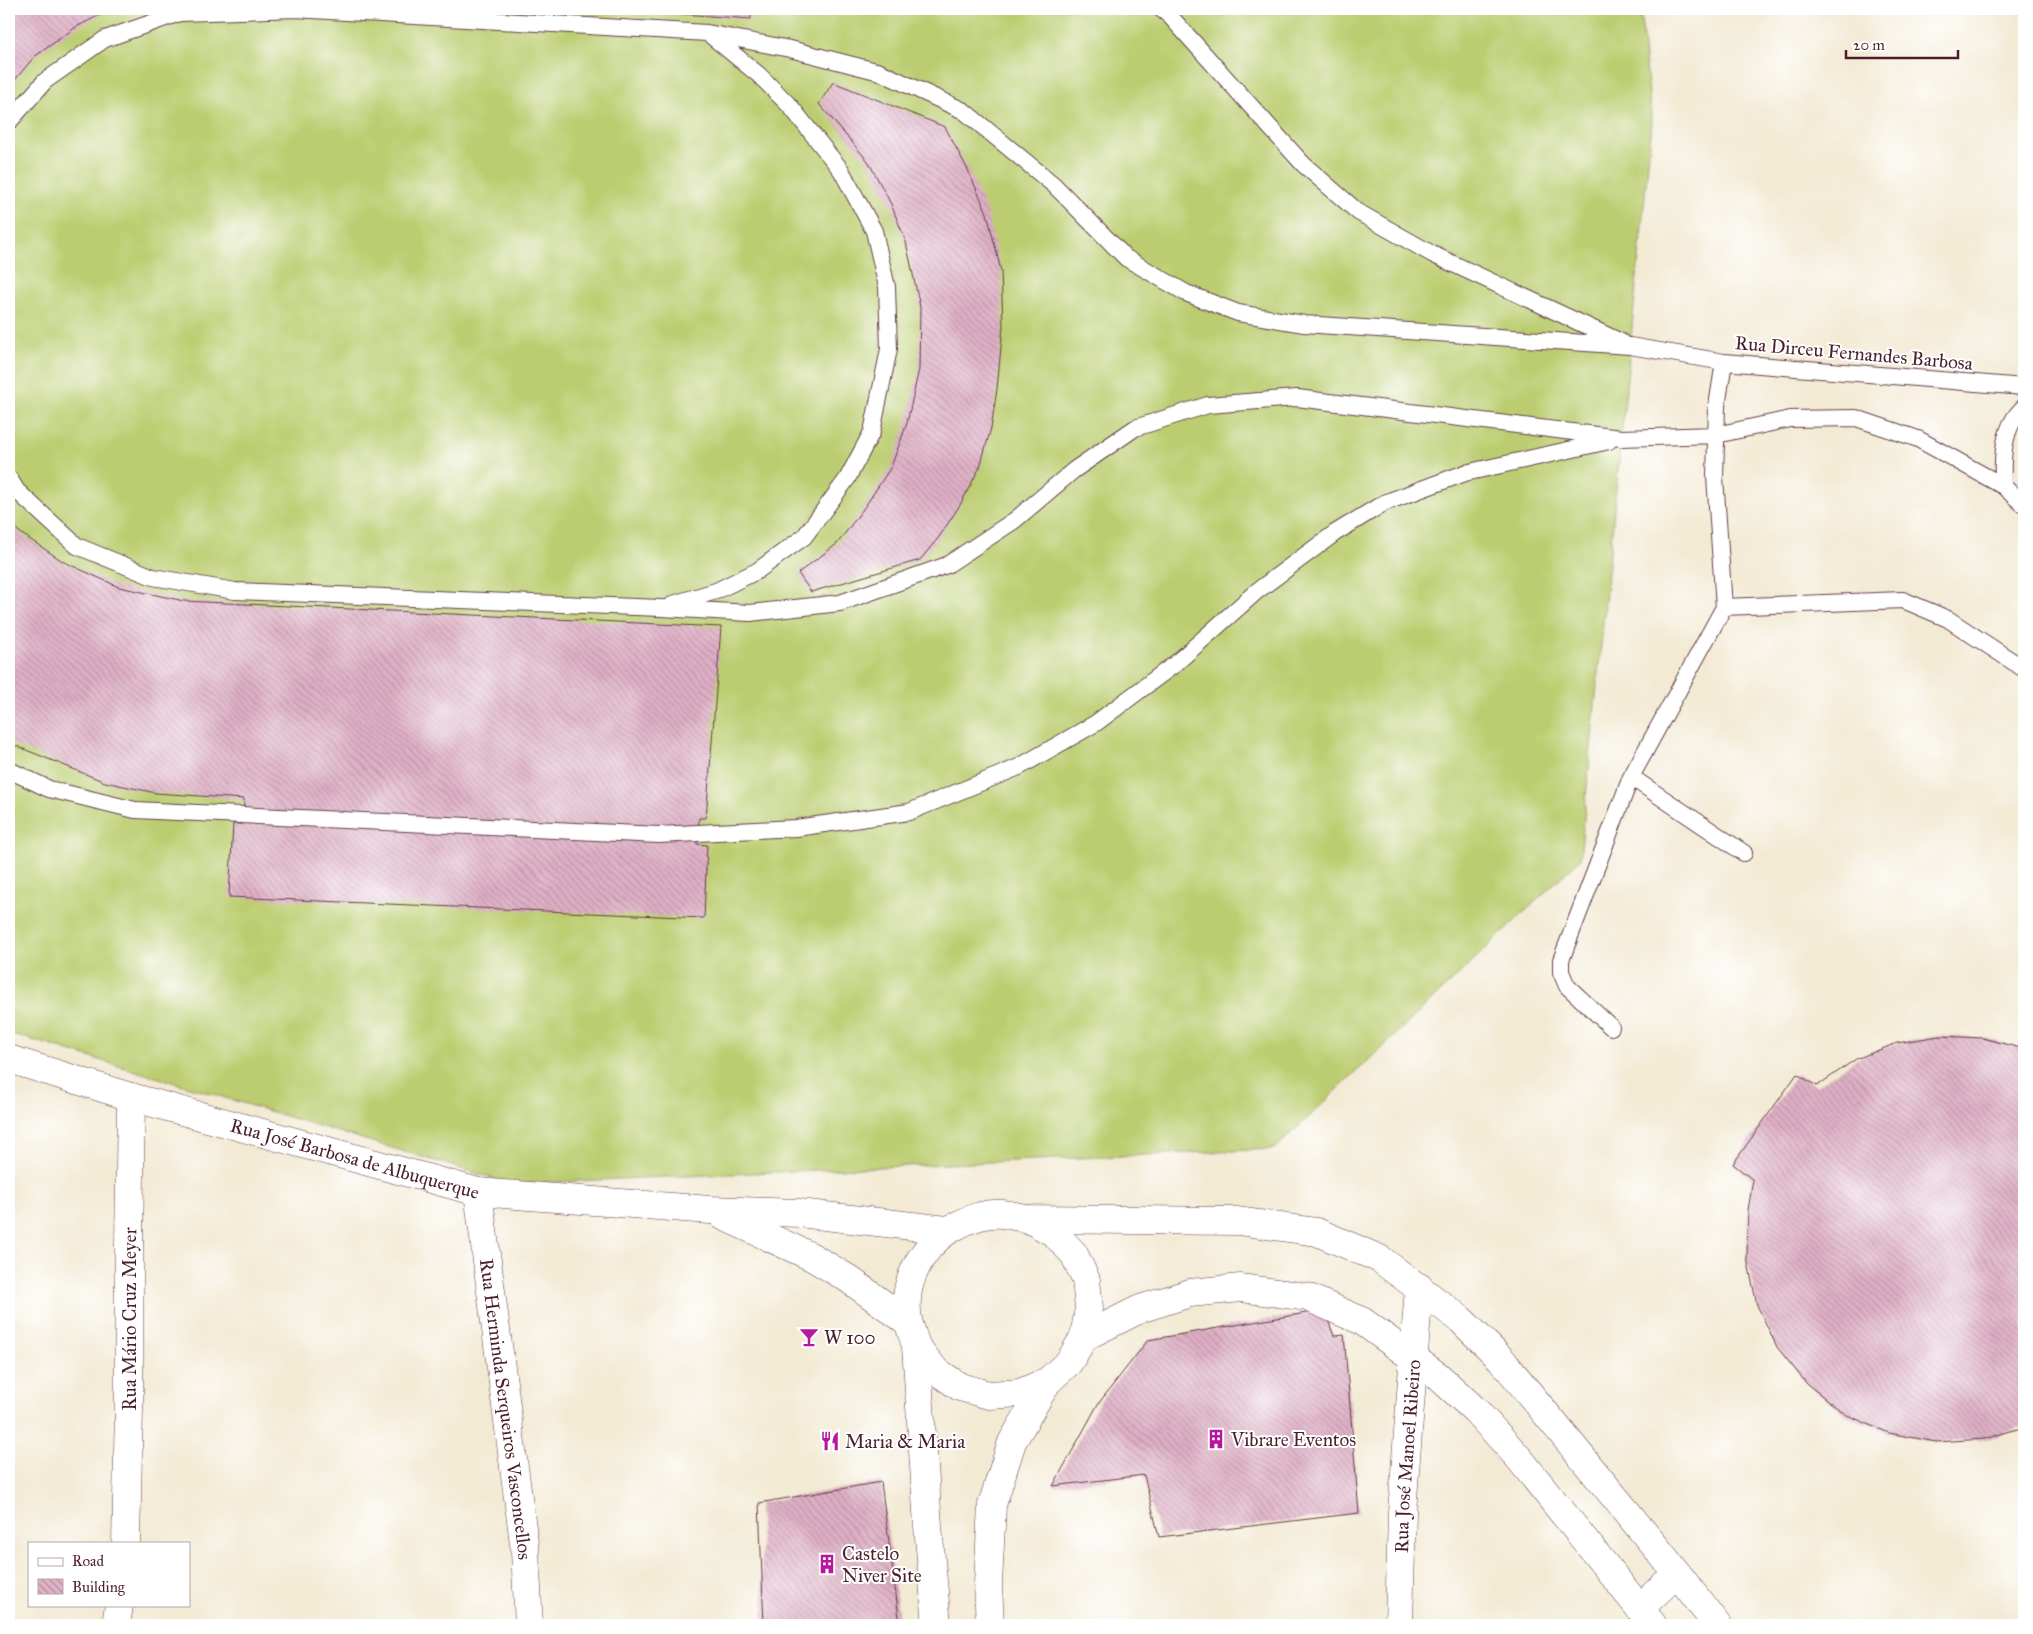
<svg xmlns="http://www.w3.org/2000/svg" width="2033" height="1634" font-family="'IM FELL Great Primer',serif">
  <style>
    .grass { fill: #bbcd70; stroke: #82764e }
    .building { fill: url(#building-back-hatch) }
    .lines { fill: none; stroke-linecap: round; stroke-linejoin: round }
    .service-casing { stroke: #633d44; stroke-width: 18 }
    .minor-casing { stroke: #633d44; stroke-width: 29 }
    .service { stroke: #fff; stroke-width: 16 }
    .minor { stroke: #fff; stroke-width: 28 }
    .labels { text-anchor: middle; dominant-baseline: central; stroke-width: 4; stroke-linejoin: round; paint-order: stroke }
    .street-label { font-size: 19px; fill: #4a1f2b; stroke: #fff }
    .poi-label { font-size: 19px; fill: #4a1f2b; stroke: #fff; text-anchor: start }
  </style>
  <defs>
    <pattern id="building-back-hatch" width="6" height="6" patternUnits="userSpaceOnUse" patternTransform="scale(1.25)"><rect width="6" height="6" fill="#dfb0c6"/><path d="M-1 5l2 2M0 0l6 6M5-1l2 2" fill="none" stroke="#b78fa1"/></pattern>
  </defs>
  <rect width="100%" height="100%" fill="#fff"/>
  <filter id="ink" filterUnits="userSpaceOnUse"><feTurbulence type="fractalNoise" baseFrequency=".02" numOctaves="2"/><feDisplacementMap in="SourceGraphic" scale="10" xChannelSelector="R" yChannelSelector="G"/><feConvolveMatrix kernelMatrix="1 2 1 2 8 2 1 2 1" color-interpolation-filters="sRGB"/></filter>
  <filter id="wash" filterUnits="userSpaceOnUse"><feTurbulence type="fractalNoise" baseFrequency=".0096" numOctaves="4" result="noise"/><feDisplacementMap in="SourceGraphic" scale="20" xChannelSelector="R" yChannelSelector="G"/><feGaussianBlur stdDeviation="1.12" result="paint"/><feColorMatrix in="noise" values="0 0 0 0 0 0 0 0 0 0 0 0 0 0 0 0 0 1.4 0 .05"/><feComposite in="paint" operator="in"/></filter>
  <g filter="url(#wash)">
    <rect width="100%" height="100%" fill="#f3ead4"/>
    <path class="grass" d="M 9,9 L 1640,9 L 1652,123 L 1580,859 L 1275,1149 L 512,1184 L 9,1033 Z"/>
    <g id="blocks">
      <path class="building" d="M 9,9 L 112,9 L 76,27 L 34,57 L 9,87 Z
        M 628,9 L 751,9 L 751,19 L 628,10 Z
        M 833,82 L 945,127 L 967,168 L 987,213 L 1001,271 L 1003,326 L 997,389 L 991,428 L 980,467 L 960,505 L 939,537 L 920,560 L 811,592 L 798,573 L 837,544 L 866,505 L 891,467 L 907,423 L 919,369 L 920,307 L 906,242 L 891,204 L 868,161 L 819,104 Z
        M 9,520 L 19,532 L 64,562 L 119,587 L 184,601 L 721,627 L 706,818 L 699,818 L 697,844 L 707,845 L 704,918 L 229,897 L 233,824 L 243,824 L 244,799 L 156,793 L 105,782 L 9,743 Z
        M 1939,1036 L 1983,1038 L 2024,1049 L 2024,1427 L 1984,1439 L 1936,1442 L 1889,1433 L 1845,1414 L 1807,1384 L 1777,1347 L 1757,1305 L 1747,1258 L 1748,1210 L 1753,1180 L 1733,1164 L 1797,1074 L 1817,1086 L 1856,1059 L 1897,1043 Z
        M 1324,1310 L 1334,1336 L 1344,1335 L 1359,1513 L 1159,1537 L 1144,1475 L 1053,1486 L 1098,1404 L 1148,1340 Z
        M 881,1482 L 900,1625 L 764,1625 L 759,1503 Z"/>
    </g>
  </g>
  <g filter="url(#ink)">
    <use href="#blocks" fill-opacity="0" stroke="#633d44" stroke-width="1"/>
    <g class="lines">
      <defs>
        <path id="service" d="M 1161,9 L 1169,15 L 1303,164 L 1358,212 L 1432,254 L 1621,342
          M 9,122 L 45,81 L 105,39 L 180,13 L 295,9 L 707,33 L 790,49 L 880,72 L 964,111 L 1054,185 L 1126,258 L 1186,293 L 1238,313 L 1304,324 L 1630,346 L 1724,362 L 2024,387
          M 1724,362 L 1717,406 L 1715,477 L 1724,607 L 1903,600 L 1948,619 L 2024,669
          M 9,478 L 17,491 L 77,546 L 153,577 L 235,591 L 661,608 L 750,613 L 840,603 L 947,565 L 1015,520 L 1074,470 L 1135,428 L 1208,405 L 1297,398 L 1621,438 L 1716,435 L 1790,419 L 1856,418 L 1918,439 L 2003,486 L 2024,505
          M 2003,486 C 2002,459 2002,426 2024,407
          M 673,604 L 716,591 L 757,571 L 804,537 L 847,479 L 872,432 L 889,349 L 887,287 L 874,231 L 841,170 L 791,107 L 759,75 L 709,34
          M 9,770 L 49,789 L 135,810 L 659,835 L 796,828 L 909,812 L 1019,767 L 1096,723 L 1175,664 L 1257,591 L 1335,533 L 1384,503 L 1465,473 L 1609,441
          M 1631,777 L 1744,853
          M 1611,1027 L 1567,986 L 1561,972 L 1561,960 L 1631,777 L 1724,607"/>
        <g id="minor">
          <path id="s1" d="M 9,1059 L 131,1097 L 478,1192 L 710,1210 L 799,1213 L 947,1230"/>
          <path id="s2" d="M 478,1192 L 525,1551 L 529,1625"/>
          <path d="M 723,1216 L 812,1257 L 847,1278 L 908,1322"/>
          <path d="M 1084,1337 L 1140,1309 L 1190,1293 L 1241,1288 L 1307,1297 L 1362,1321 L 1438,1376 L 1475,1410 L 1518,1457 L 1653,1625"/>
          <path d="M 916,1346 L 935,1370 L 960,1387 L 989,1395 L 1020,1393 L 1048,1381"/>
          <path id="s3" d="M 126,1543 L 129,1409 L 129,1247 L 131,1097"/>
          <path d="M 1640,1608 L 1677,1573"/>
          <path d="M 116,1625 L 119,1605"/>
          <path d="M 937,1625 L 928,1526 L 916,1346 C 914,1339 911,1331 909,1324 C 899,1284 923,1242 958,1225 C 971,1218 987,1213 1002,1214 C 1011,1215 1020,1217 1029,1219 L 1238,1221 L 1317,1232 L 1380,1259 L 1460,1319 L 1501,1359 L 1677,1573 L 1717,1625"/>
          <path d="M 990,1625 L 988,1584 L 992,1505 L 1012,1442 L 1048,1381 L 1069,1362 L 1084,1337 L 1089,1308 L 1086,1280 L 1074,1254 L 1054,1233 L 1029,1219"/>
          <path id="s4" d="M 1399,1625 L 1402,1512 L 1419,1287"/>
        </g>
      </defs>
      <use href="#service" class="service-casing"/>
      <use href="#minor" class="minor-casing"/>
      <use href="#service" class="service"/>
      <use href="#minor" class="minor"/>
    </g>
  </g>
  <defs>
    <symbol id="bar-bare" viewBox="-9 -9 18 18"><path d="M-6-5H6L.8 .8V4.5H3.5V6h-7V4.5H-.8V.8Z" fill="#b5179e" stroke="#fff" stroke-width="2.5" paint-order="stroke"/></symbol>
    <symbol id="building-bare" viewBox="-9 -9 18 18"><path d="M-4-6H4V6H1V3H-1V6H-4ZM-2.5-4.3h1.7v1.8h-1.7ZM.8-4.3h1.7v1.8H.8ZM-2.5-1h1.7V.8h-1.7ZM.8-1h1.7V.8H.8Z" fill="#b5179e" stroke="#fff" stroke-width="2.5" paint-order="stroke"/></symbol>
    <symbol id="restaurant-bare" viewBox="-9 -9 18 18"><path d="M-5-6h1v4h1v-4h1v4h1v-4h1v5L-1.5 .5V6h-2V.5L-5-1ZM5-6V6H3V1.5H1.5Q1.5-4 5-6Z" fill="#b5179e" stroke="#fff" stroke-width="2.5" paint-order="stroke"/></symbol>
  </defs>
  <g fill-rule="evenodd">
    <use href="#bar-bare" x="795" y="1323" width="28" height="28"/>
    <use href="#building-bare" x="1202" y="1425" width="28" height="28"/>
    <use href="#restaurant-bare" x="816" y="1427" width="28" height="28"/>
    <use href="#building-bare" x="813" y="1550" width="28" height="28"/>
  </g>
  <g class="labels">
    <g class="street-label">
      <text transform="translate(1854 353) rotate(5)">Rua Dirceu Fernandes Barbosa</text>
      <text stroke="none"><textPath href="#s1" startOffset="360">Rua José Barbosa de Albuquerque</textPath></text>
      <text stroke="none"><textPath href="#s3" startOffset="224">Rua Mário Cruz Meyer</textPath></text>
      <text stroke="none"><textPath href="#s2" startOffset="219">Rua Herminda Serqueiros Vasconcellos</textPath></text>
      <text stroke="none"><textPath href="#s4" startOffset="169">Rua José Manoel Ribeiro</textPath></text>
    </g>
    <g class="poi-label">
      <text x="824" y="1337">W 100</text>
      <text x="1231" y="1439">Vibrare Eventos</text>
      <text x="845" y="1441">Maria &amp; Maria</text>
      <text x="842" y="1553">Castelo<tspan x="842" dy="22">Niver Site</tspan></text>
    </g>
  </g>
  <rect width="2033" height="1634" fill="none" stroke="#fff" stroke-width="30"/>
  <rect x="28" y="1542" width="162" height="65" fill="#ffffff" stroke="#b7a5aa"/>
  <rect x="38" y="1558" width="25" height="8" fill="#ffffff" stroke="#b7a5aa"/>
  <text x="72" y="1566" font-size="15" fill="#4a1f2b">Road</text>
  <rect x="38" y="1579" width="25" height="15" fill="url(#building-back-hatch)" stroke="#b7a5aa"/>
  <text x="72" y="1592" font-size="15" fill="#4a1f2b">Building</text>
  <path d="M1846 50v8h112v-8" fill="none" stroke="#4a1f2b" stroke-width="2.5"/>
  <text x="1853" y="50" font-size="15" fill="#4a1f2b" stroke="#ffffff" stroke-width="4" paint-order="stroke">20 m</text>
</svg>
